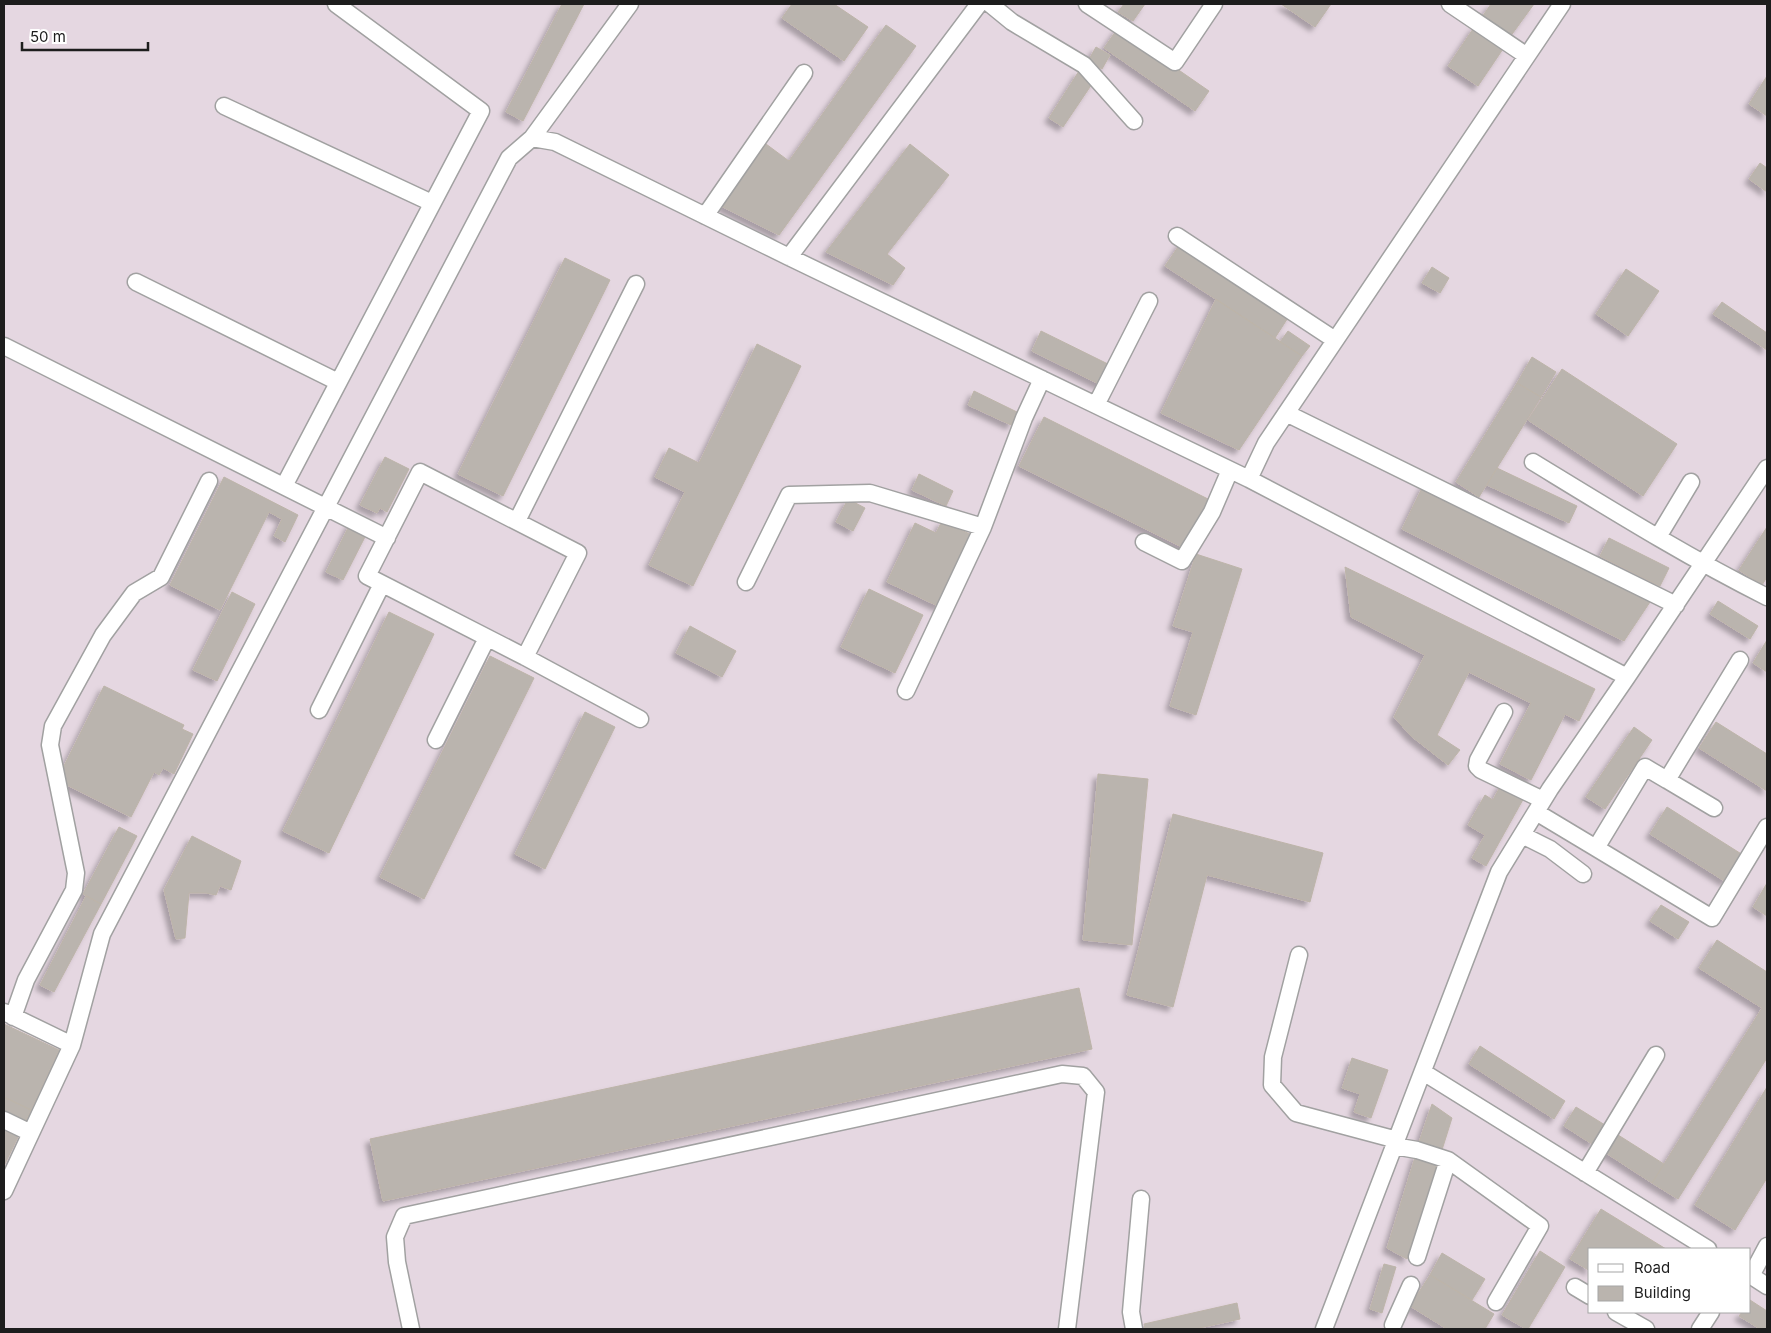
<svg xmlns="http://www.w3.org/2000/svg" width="1771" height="1333" font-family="Inter,sans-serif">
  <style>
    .industrial { fill: #e5d7e1; fill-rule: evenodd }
    .building { fill: #bab4ae; stroke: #bdb4a9; filter: url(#shadow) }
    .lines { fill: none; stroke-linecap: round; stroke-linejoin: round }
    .minor-casing { stroke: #a1a1a1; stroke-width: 19 }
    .minor { stroke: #fff; stroke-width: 16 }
  </style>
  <defs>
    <filter id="shadow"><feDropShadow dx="-4.5" dy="4.5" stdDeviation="2.5" flood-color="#0004"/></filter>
  </defs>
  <rect width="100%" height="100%" fill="#edebe4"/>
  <path class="industrial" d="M 4,4 L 1767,4 L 1767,1329 L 4,1329 ZM 1590,1249 L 1750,1249 L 1750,1312 L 1590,1312 Z"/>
  <path class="building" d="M 562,4 L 584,4 L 523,121 L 506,112 Z
    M 792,4 L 834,4 L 868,27 L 844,61 L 782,18 Z
    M 1124,4 L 1145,4 L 1133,21 L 1118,12 Z
    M 1281,4 L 1331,4 L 1315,27 Z
    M 1491,4 L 1534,4 L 1510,37 L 1482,17 Z
    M 886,25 L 916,46 L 779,235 L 721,206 L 766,144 L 789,161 Z
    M 1475,26 L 1505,46 L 1478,86 L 1448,66 Z
    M 1118,28 L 1209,91 L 1195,111 L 1104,48 Z
    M 1096,47 L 1110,55 L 1102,69 L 1088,61 Z
    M 1079,71 L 1094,81 L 1063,127 L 1049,118 Z
    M 1767,76 L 1767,116 L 1749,104 Z
    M 910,144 L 949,175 L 887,254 L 905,268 L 893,285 L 826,252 Z
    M 1760,163 L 1767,168 L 1767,192 L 1749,179 Z
    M 1182,241 L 1291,313 L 1275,338 L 1165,266 Z
    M 565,258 L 610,280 L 503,496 L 458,474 Z
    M 1432,267 L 1449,278 L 1440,293 L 1422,283 Z
    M 1626,269 L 1659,291 L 1628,336 L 1596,314 Z
    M 1216,299 L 1302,356 L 1239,450 L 1161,413 Z
    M 1722,302 L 1767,333 L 1767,350 L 1713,314 Z
    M 1041,331 L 1112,366 L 1103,386 L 1032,351 Z
    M 1288,331 L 1310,346 L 1302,356 L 1280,342 Z
    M 757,344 L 801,366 L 693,586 L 649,565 L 685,492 L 655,477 L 669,448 L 699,463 Z
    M 1532,357 L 1556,372 L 1541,397 L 1517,383 Z
    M 1562,369 L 1677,444 L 1643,496 L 1528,420 Z
    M 1517,383 L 1541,397 L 1479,497 L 1456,482 Z
    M 974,391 L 1017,412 L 1011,425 L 968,405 Z
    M 1044,417 L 1212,501 L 1188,550 L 1019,466 Z
    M 385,457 L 409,469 L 387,512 L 380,508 L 377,513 L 360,505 Z
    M 1497,468 L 1577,506 L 1569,523 L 1487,485 Z
    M 919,474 L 953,491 L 946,506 L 912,490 Z
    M 224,477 L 298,515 L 285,542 L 274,536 L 282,519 L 269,512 L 220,610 L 170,585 Z
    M 1424,484 L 1652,599 L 1624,641 L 1402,529 Z
    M 848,499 L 865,508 L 853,531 L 836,522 Z
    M 942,521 L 974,536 L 940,607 L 887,582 L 915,523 L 936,533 Z
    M 351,522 L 368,531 L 343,580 L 326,572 Z
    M 1767,527 L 1767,577 L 1762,585 L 1739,570 Z
    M 1609,538 L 1669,568 L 1660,586 L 1600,556 Z
    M 1196,554 L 1242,569 L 1196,715 L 1170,706 L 1193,632 L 1173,626 Z
    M 1345,567 L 1595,689 L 1579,721 L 1565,714 L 1531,780 L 1500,764 L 1531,703 L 1469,672 L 1437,735 L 1460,750 L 1448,765 L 1411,736 L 1394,717 L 1425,655 L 1351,617 Z
    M 869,589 L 923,615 L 895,673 L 841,647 Z
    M 232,592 L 255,604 L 217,681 L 193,670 Z
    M 1718,601 L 1758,626 L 1750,639 L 1710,614 Z
    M 389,612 L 434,634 L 329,853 L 283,831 Z
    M 690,626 L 736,651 L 722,677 L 676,653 Z
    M 1767,640 L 1767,672 L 1753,663 Z
    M 490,656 L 534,678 L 424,899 L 380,877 Z
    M 104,686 L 184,725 L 182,729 L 193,734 L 174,774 L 163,768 L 159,775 L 154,772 L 131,817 L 57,780 Z
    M 585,712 L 615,727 L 545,869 L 515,854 Z
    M 1716,722 L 1767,754 L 1767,791 L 1699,748 Z
    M 1634,727 L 1652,740 L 1605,809 L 1586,797 Z
    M 1098,774 L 1148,779 L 1132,945 L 1083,940 Z
    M 1502,783 L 1525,796 L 1486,866 L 1472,858 L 1485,835 L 1468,825 L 1485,795 L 1493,800 Z
    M 1667,807 L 1743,855 L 1726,882 L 1650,834 Z
    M 1173,814 L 1323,853 L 1310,902 L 1207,875 L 1173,1007 L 1127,995 Z
    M 119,827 L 137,836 L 101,904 L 83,894 Z
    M 192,836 L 241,861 L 231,890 L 220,886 L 216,895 L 206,893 L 189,893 L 185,938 L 176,939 L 164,890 Z
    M 1767,883 L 1767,916 L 1753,907 Z
    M 86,896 L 101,904 L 54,992 L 40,985 Z
    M 1661,905 L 1689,922 L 1678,939 L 1650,921 Z
    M 1717,940 L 1767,972 L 1767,1058 L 1678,1199 L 1652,1183 L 1762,1008 L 1699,968 Z
    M 1079,988 L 1092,1049 L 383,1201 L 370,1139 Z
    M 4,1024 L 59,1050 L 31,1110 L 4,1097 Z
    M 1480,1046 L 1565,1101 L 1554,1119 L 1469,1064 Z
    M 1352,1058 L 1388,1070 L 1371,1118 L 1354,1112 L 1360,1094 L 1342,1088 Z
    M 1767,1087 L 1767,1178 L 1735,1230 L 1695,1205 Z
    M 4,1097 L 31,1110 L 4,1166 Z
    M 1432,1104 L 1452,1118 L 1441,1153 L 1418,1145 Z
    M 1576,1107 L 1605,1125 L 1592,1144 L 1564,1126 Z
    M 1615,1133 L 1664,1164 L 1652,1183 L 1603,1151 Z
    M 1416,1154 L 1438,1161 L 1407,1259 L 1387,1248 Z
    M 1601,1209 L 1666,1249 L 1590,1249 L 1590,1271 L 1570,1259 Z
    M 1540,1251 L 1565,1267 L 1528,1329 L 1526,1329 L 1502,1315 Z
    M 1442,1253 L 1485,1279 L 1472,1300 L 1430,1275 Z
    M 1384,1264 L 1396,1267 L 1382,1313 L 1370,1309 Z
    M 1430,1275 L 1494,1314 L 1485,1329 L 1447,1329 L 1410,1306 Z
    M 1750,1300 L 1767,1311 L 1767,1329 L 1760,1329 L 1739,1316 L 1742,1312 L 1750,1312 Z
    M 1237,1303 L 1240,1319 L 1195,1329 L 1145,1329 L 1144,1324 Z"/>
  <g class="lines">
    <defs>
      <path id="minor" d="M 990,4 L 1012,22 L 1084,65 L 1134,121
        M 1087,4 L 1175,62 L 1214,4
        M 1450,4 L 1527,56
        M 224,106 L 432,203
        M 532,138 L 630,4
        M 705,216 L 804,73
        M 1177,236 L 1335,340
        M 789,257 L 979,4
        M 136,282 L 338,382
        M 4,346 L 387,538
        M 1096,405 L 1149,301
        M 1286,413 L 1676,605
        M 1533,462 C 1610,509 1687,557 1767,597
        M 420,472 L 578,553 L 525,657 L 367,576 Z
        M 1249,479 L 1266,443 L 1562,4
        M 284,486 L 481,111 L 336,4
        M 517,521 L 636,284
        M 1658,537 L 1691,482
        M 1144,542 L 1182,561 L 1212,512 L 1230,470
        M 746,582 L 789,495 L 870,493 L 983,527 L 1024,418 L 1042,379
        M 525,657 L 640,719
        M 906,691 L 983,527
        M 319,710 L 382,584
        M 1504,712 L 1478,760 L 1477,766 L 1481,770 L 1543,800
        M 436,740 L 487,638
        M 1667,780 L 1714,808
        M 1536,812 L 1596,848 L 1645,767 L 1667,780 L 1740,660
        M 1522,835 L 1550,849 L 1583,874
        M 1596,848 L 1712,918 L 1767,827
        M 1299,955 L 1273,1057 L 1272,1085 L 1296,1113 L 1397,1140
        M 4,1012 L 72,1045
        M 13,1017 L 26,980 L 74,890 L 76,873 L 50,745 L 53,726 L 103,635 L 134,593 L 161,577 L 209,481
        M 1423,1072 L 1708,1249
        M 4,1120 L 31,1133
        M 1394,1146 L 1417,1150 L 1448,1160 L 1540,1226 L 1496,1302
        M 1585,1173 L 1656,1055
        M 4,1191 L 72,1045 L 102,934 L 509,158 L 532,138 L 555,142 L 789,257 L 1249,479 L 1627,677
        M 1417,1257 L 1448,1160
        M 1750,1275 L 1767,1286
        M 1751,1276 L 1767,1246
        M 1575,1287 L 1590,1296
        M 1616,1312 L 1646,1329
        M 1393,1325 L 1411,1285
        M 411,1329 L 397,1262 L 395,1237 L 404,1216 L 1062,1074 L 1083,1076 L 1096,1092 L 1067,1329
        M 1134,1329 L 1131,1312 L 1141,1199
        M 1324,1329 L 1499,872 L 1550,789 L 1627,677 L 1767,468
        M 1700,1329 L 1711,1312"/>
    </defs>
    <use href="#minor" class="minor-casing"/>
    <use href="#minor" class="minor"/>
  </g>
  <rect width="1771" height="1333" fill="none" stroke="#1d1d1d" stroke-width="10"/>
  <rect x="1588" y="1248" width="162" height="65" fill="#ffffff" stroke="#a5a5a5"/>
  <rect x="1598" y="1264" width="25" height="8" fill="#ffffff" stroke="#a5a5a5"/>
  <text x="1634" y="1273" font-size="15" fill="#1d1d1d">Road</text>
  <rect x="1598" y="1286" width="25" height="15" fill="#bab4ae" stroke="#a5a5a5"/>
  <text x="1634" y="1298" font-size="15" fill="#1d1d1d">Building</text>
  <path d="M22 42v8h126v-8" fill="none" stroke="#1d1d1d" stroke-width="2.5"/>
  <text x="30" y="42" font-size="15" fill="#1d1d1d" stroke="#ffffff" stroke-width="4" paint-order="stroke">50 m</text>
</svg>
